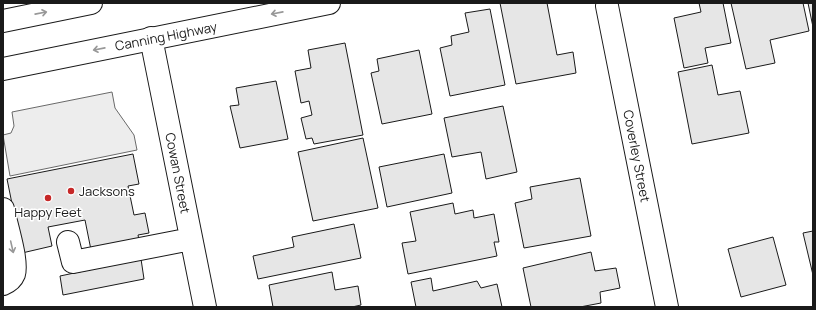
<svg xmlns="http://www.w3.org/2000/svg" width="816" height="310" font-family="Manrope,sans-serif">
  <style>
    .parking { fill: #ededed; stroke: #6a6a6a }
    .building { fill: #e6e6e6; stroke: #1a1a1a }
    .lines { fill: none; stroke-linecap: round; stroke-linejoin: round }
    .minor-casing { stroke: #1a1a1a; stroke-width: 24 }
    .highway-casing { stroke: #1a1a1a; stroke-width: 24 }
    .minor { stroke: #fff; stroke-width: 22 }
    .highway { stroke: #fff; stroke-width: 22 }
    .oneway { stroke: #989898 }
    .poi-dot { fill: #c62828; stroke: #fff; stroke-width: 1.5 }
    .labels { text-anchor: middle; dominant-baseline: central; stroke-width: 3; stroke-linejoin: round; paint-order: stroke }
    .street-label { font-size: 13px; fill: #1a1a1a; stroke: #fff }
    .poi-label { font-size: 13px; fill: #1a1a1a; stroke: #fff; text-anchor: start }
  </style>
  <rect width="100%" height="100%" fill="#fff"/>
  <path class="parking" d="M 112,92 L 115,108 L 134,135 L 137,150 L 10,176 L 3,135 L 11,133 L 14,126 L 12,112 Z"/>
  <path class="building" d="M 500,3 L 547,3 L 557,55 L 573,52 L 576,73 L 516,84 Z
    M 699,3 L 723,3 L 731,43 L 705,48 L 708,63 L 684,68 L 674,18 L 701,12 Z
    M 731,3 L 803,3 L 809,31 L 770,40 L 775,63 L 746,69 Z
    M 808,3 L 813,3 L 813,27 Z
    M 490,9 L 505,85 L 450,96 L 440,48 L 452,45 L 451,36 L 469,32 L 465,13 Z
    M 345,43 L 363,135 L 314,144 L 312,138 L 306,139 L 301,118 L 312,115 L 309,101 L 301,103 L 295,71 L 311,68 L 308,50 Z
    M 419,50 L 432,114 L 382,124 L 371,73 L 379,71 L 377,59 Z
    M 712,65 L 718,95 L 740,91 L 749,133 L 692,144 L 678,72 Z
    M 276,81 L 288,139 L 240,148 L 230,106 L 239,105 L 236,88 Z
    M 503,106 L 517,172 L 486,179 L 481,152 L 452,157 L 444,118 Z
    M 363,138 L 378,208 L 313,221 L 298,152 Z
    M 133,154 L 139,184 L 128,186 L 134,215 L 145,213 L 149,233 L 138,235 L 139,240 L 91,250 L 85,220 L 48,227 L 52,246 L 22,253 L 7,179 Z
    M 444,154 L 452,193 L 387,207 L 379,167 Z
    M 580,178 L 591,236 L 524,248 L 515,203 L 532,199 L 530,187 Z
    M 453,203 L 455,214 L 473,210 L 474,218 L 494,214 L 499,242 L 494,242 L 497,256 L 408,274 L 402,243 L 416,241 L 410,212 Z
    M 354,224 L 361,258 L 258,279 L 253,256 L 294,247 L 292,237 Z
    M 813,231 L 813,275 L 803,233 Z
    M 773,237 L 786,285 L 741,297 L 728,249 Z
    M 591,252 L 595,271 L 616,268 L 620,288 L 600,292 L 601,303 L 580,307 L 531,307 L 523,268 Z
    M 141,259 L 144,279 L 63,295 L 60,276 Z
    M 332,272 L 335,290 L 358,286 L 361,305 L 352,307 L 273,307 L 269,285 Z
    M 431,278 L 433,291 L 477,281 L 481,288 L 497,284 L 502,307 L 416,307 L 411,282 Z"/>
  <g class="lines">
    <defs>
      <path id="minor" d="M 607,6 L 667,307
        M 151,38 L 205,307
        M 3,209 C 6,224 18,261 14,274 C 12,279 8,282 3,284
        M 68,242 L 73,262 L 191,239"/>
      <path id="highway" d="M 3,21 L 91,3
        M 3,69 L 329,3"/>
    </defs>
    <use href="#minor" class="minor-casing"/>
    <use href="#highway" class="highway-casing"/>
    <use href="#minor" class="minor"/>
    <use href="#highway" class="highway"/>
  </g>
  <defs><path id="oneway-shaft" d="M-6 0H5M1.5-3L5.5 0L1.5 3" fill="none" stroke-width="1.6" stroke-linecap="round" stroke-linejoin="round"/></defs>
  <g class="oneway">
    <use href="#oneway-shaft" transform="translate(41 13) rotate(-11)"/>
    <use href="#oneway-shaft" transform="translate(277 13) rotate(169)"/>
    <use href="#oneway-shaft" transform="translate(99 49) rotate(169)"/>
    <use href="#oneway-shaft" transform="translate(12 247) rotate(77)"/>
  </g>
  <g class="poi-dot">
    <circle cx="71" cy="191" r="4"/>
    <circle cx="48" cy="198" r="4"/>
  </g>
  <g class="labels">
    <g class="street-label">
      <text transform="translate(166 36) rotate(-11)">Canning Highway</text>
      <text transform="translate(637 156) rotate(79)">Coverley Street</text>
      <text transform="translate(178 173) rotate(79)">Cowan Street</text>
    </g>
    <g class="poi-label">
      <text x="79" y="191">Jacksons</text>
      <text x="48" y="212" text-anchor="middle">Happy Feet</text>
    </g>
  </g>
  <rect width="816" height="310" fill="none" stroke="#1a1a1a" stroke-width="8"/>
</svg>
